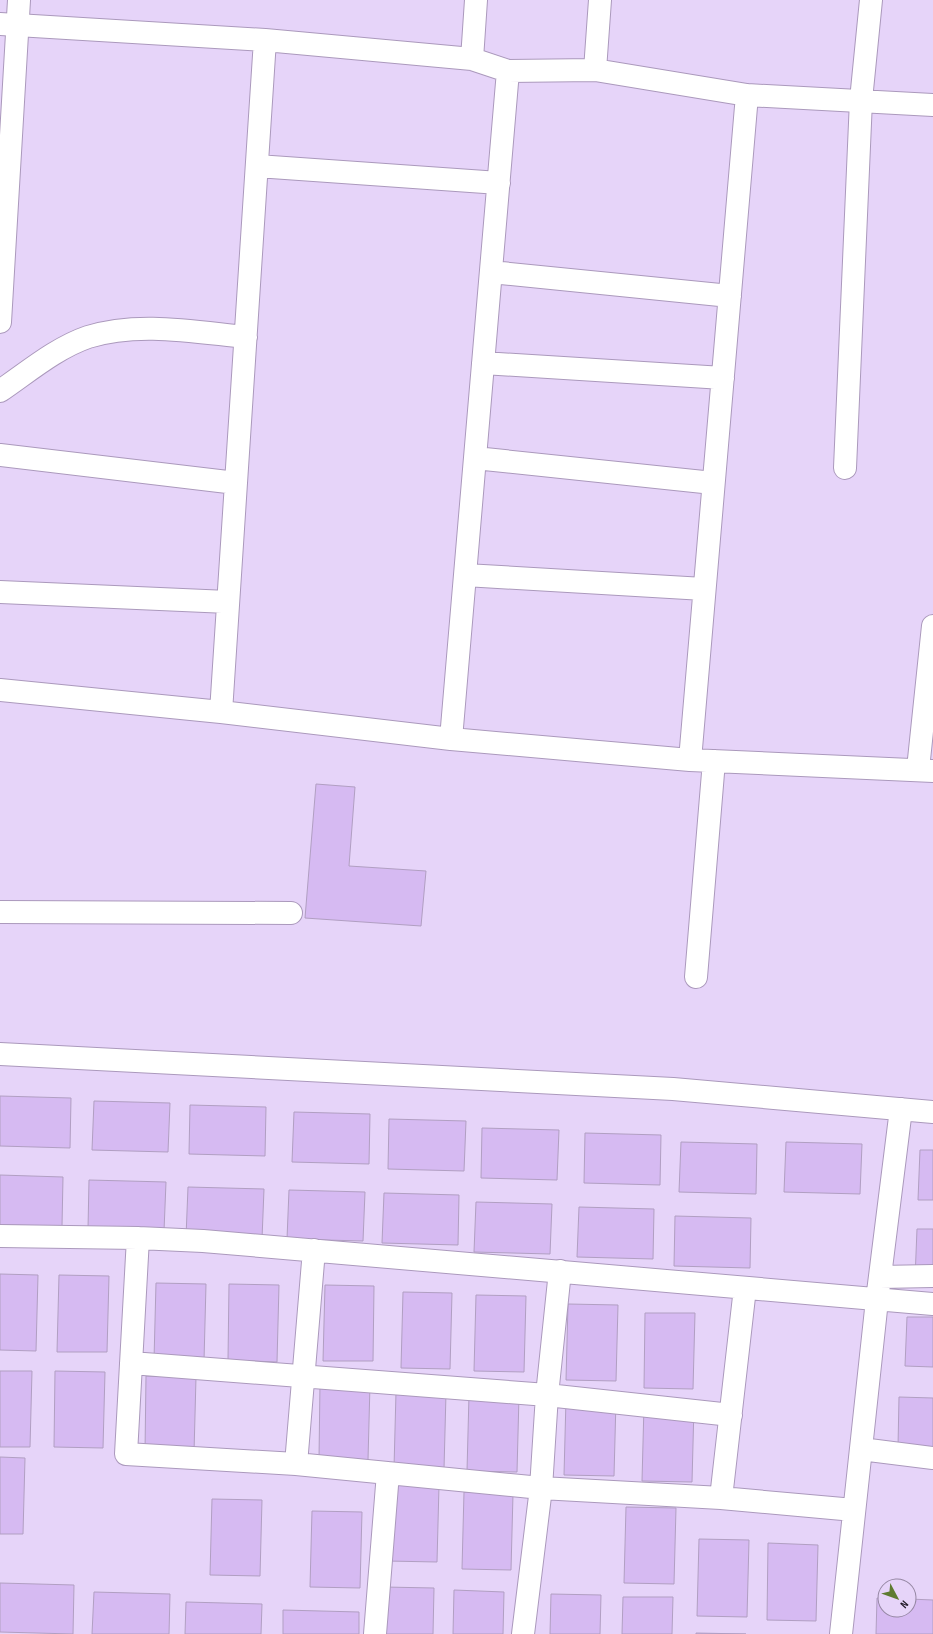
<svg xmlns="http://www.w3.org/2000/svg" width="933" height="1634" font-family="'Sofia Sans Condensed',sans-serif">
  <style>
    .building { fill: #d6baf2; stroke: #b19fc2 }
    .lines { fill: none; stroke-linecap: round; stroke-linejoin: round }
    .minor-casing { stroke: #ab99bc; stroke-width: 24 }
    .tertiary-casing { stroke: #ab99bc; stroke-width: 24 }
    .minor { stroke: #fff; stroke-width: 22 }
    .tertiary { stroke: #fff; stroke-width: 22 }
  </style>
  <rect width="100%" height="100%" fill="#e6d4f9"/>
  <path class="building" d="M 316,784 L 355,787 L 349,866 L 426,871 L 421,926 L 305,918 Z
    M 0,1096 L 71,1098 L 70,1148 L 0,1146 Z
    M 94,1101 L 170,1103 L 168,1152 L 92,1150 Z
    M 190,1105 L 266,1107 L 265,1156 L 189,1154 Z
    M 294,1112 L 370,1114 L 369,1164 L 292,1162 Z
    M 389,1119 L 466,1121 L 464,1171 L 388,1169 Z
    M 482,1128 L 559,1130 L 557,1180 L 481,1178 Z
    M 585,1133 L 661,1135 L 660,1185 L 584,1183 Z
    M 681,1142 L 757,1144 L 756,1194 L 679,1192 Z
    M 786,1142 L 862,1144 L 860,1194 L 784,1192 Z
    M 920,1150 L 933,1150 L 933,1200 L 918,1200 Z
    M 0,1175 L 63,1177 L 62,1226 L 0,1225 Z
    M 89,1180 L 166,1182 L 164,1231 L 88,1229 Z
    M 188,1187 L 264,1189 L 262,1239 L 186,1237 Z
    M 289,1190 L 365,1192 L 363,1241 L 287,1239 Z
    M 384,1193 L 459,1195 L 458,1245 L 382,1243 Z
    M 476,1202 L 552,1204 L 550,1254 L 474,1252 Z
    M 579,1207 L 654,1209 L 653,1259 L 577,1257 Z
    M 675,1216 L 751,1218 L 750,1268 L 674,1266 Z
    M 917,1229 L 933,1229 L 933,1279 L 915,1279 Z
    M 0,1274 L 38,1275 L 36,1351 L 0,1350 Z
    M 59,1275 L 109,1276 L 107,1352 L 57,1352 Z
    M 156,1283 L 206,1284 L 204,1361 L 154,1360 Z
    M 229,1284 L 279,1285 L 277,1362 L 228,1360 Z
    M 325,1285 L 374,1286 L 373,1361 L 323,1361 Z
    M 403,1292 L 452,1293 L 450,1369 L 401,1368 Z
    M 476,1295 L 526,1296 L 524,1372 L 474,1371 Z
    M 568,1304 L 618,1305 L 616,1381 L 566,1380 Z
    M 645,1313 L 695,1313 L 693,1389 L 644,1388 Z
    M 907,1317 L 933,1317 L 933,1367 L 905,1366 Z
    M 0,1371 L 32,1371 L 30,1447 L 0,1447 Z
    M 55,1371 L 105,1372 L 103,1448 L 54,1447 Z
    M 146,1376 L 196,1377 L 194,1453 L 145,1452 Z
    M 320,1383 L 370,1384 L 368,1460 L 319,1459 Z
    M 396,1392 L 446,1393 L 444,1469 L 394,1468 Z
    M 469,1395 L 519,1396 L 517,1472 L 467,1471 Z
    M 899,1397 L 933,1398 L 933,1448 L 898,1447 Z
    M 566,1399 L 616,1400 L 614,1476 L 564,1475 Z
    M 644,1405 L 694,1406 L 692,1482 L 642,1481 Z
    M 0,1457 L 25,1458 L 23,1534 L 0,1534 Z
    M 389,1485 L 439,1486 L 437,1562 L 387,1561 Z
    M 464,1492 L 513,1494 L 511,1570 L 462,1569 Z
    M 212,1499 L 262,1500 L 260,1576 L 210,1575 Z
    M 626,1507 L 676,1508 L 674,1584 L 624,1583 Z
    M 312,1511 L 362,1512 L 360,1588 L 310,1587 Z
    M 699,1539 L 749,1540 L 747,1617 L 697,1616 Z
    M 768,1543 L 818,1545 L 816,1621 L 767,1620 Z
    M 0,1583 L 74,1585 L 73,1634 L 0,1632 Z
    M 384,1587 L 434,1588 L 433,1634 L 383,1634 Z
    M 454,1590 L 504,1592 L 503,1634 L 453,1634 Z
    M 94,1592 L 170,1594 L 169,1634 L 92,1634 Z
    M 551,1594 L 601,1595 L 600,1634 L 550,1634 Z
    M 623,1597 L 673,1597 L 672,1634 L 622,1634 Z
    M 877,1598 L 885,1599 L 885,1610 L 909,1610 L 909,1599 L 933,1600 L 933,1634 L 876,1634 Z
    M 186,1602 L 262,1604 L 261,1634 L 185,1634 Z
    M 283,1610 L 359,1612 L 359,1634 L 283,1634 Z
    M 696,1633 L 746,1634 L 696,1634 Z"/>
  <g class="lines">
    <defs>
      <path id="minor" d="M 0,24 L 265,40 L 472,59 L 508,71 L 595,70 L 747,95 L 933,105
        M 472,59 L 476,0
        M 595,70 L 600,0
        M 257,166 L 499,183
        M 491,272 L 730,296
        M 483,363 L 723,378
        M 0,391 C 28,372 56,348 88,337 C 138,321 195,332 246,337
        M 0,455 L 236,483
        M 475,458 L 713,483
        M 845,468 L 861,100 L 871,0
        M 465,575 L 704,589
        M 0,592 L 228,602
        M 0,690 L 221,712 L 451,739 L 690,760 L 933,771
        M 221,712 L 265,40
        M 451,739 L 508,71
        M 690,760 L 747,95
        M 918,769 L 933,626
        M 0,912 L 291,913
        M 696,977 L 714,761
        M 0,1054 L 673,1089 L 933,1112
        M 0,1236 L 138,1238 L 203,1241 L 933,1304
        M 138,1238 L 126,1454 L 296,1464 L 314,1250
        M 880,1277 L 933,1276
        M 131,1363 L 547,1395 L 731,1415
        M 861,1449 L 933,1458
        M 296,1464 L 541,1488 L 721,1498 L 854,1510
        M 721,1498 L 745,1288
        M 375,1634 L 388,1473
        M 523,1634 L 541,1488 L 547,1395 L 560,1271
        M 841,1634 L 877,1300 L 901,1109"/>
      <path id="tertiary" d="M 0,322 L 19,0"/>
    </defs>
    <use href="#minor" class="minor-casing"/>
    <use href="#tertiary" class="tertiary-casing"/>
    <use href="#minor" class="minor"/>
    <use href="#tertiary" class="tertiary"/>
  </g>
  <g transform="translate(897 1598) rotate(131)"><circle r="19" fill="#e6d4f9" stroke="#9688a4"/>
  <path d="M0-3L7 15L0 10L-7 15Z" fill="#5e7b31"/>
  <text y="-6" font-size="11" font-weight="bold" text-anchor="middle" fill="#1e1724">N</text>
  </g>
</svg>
